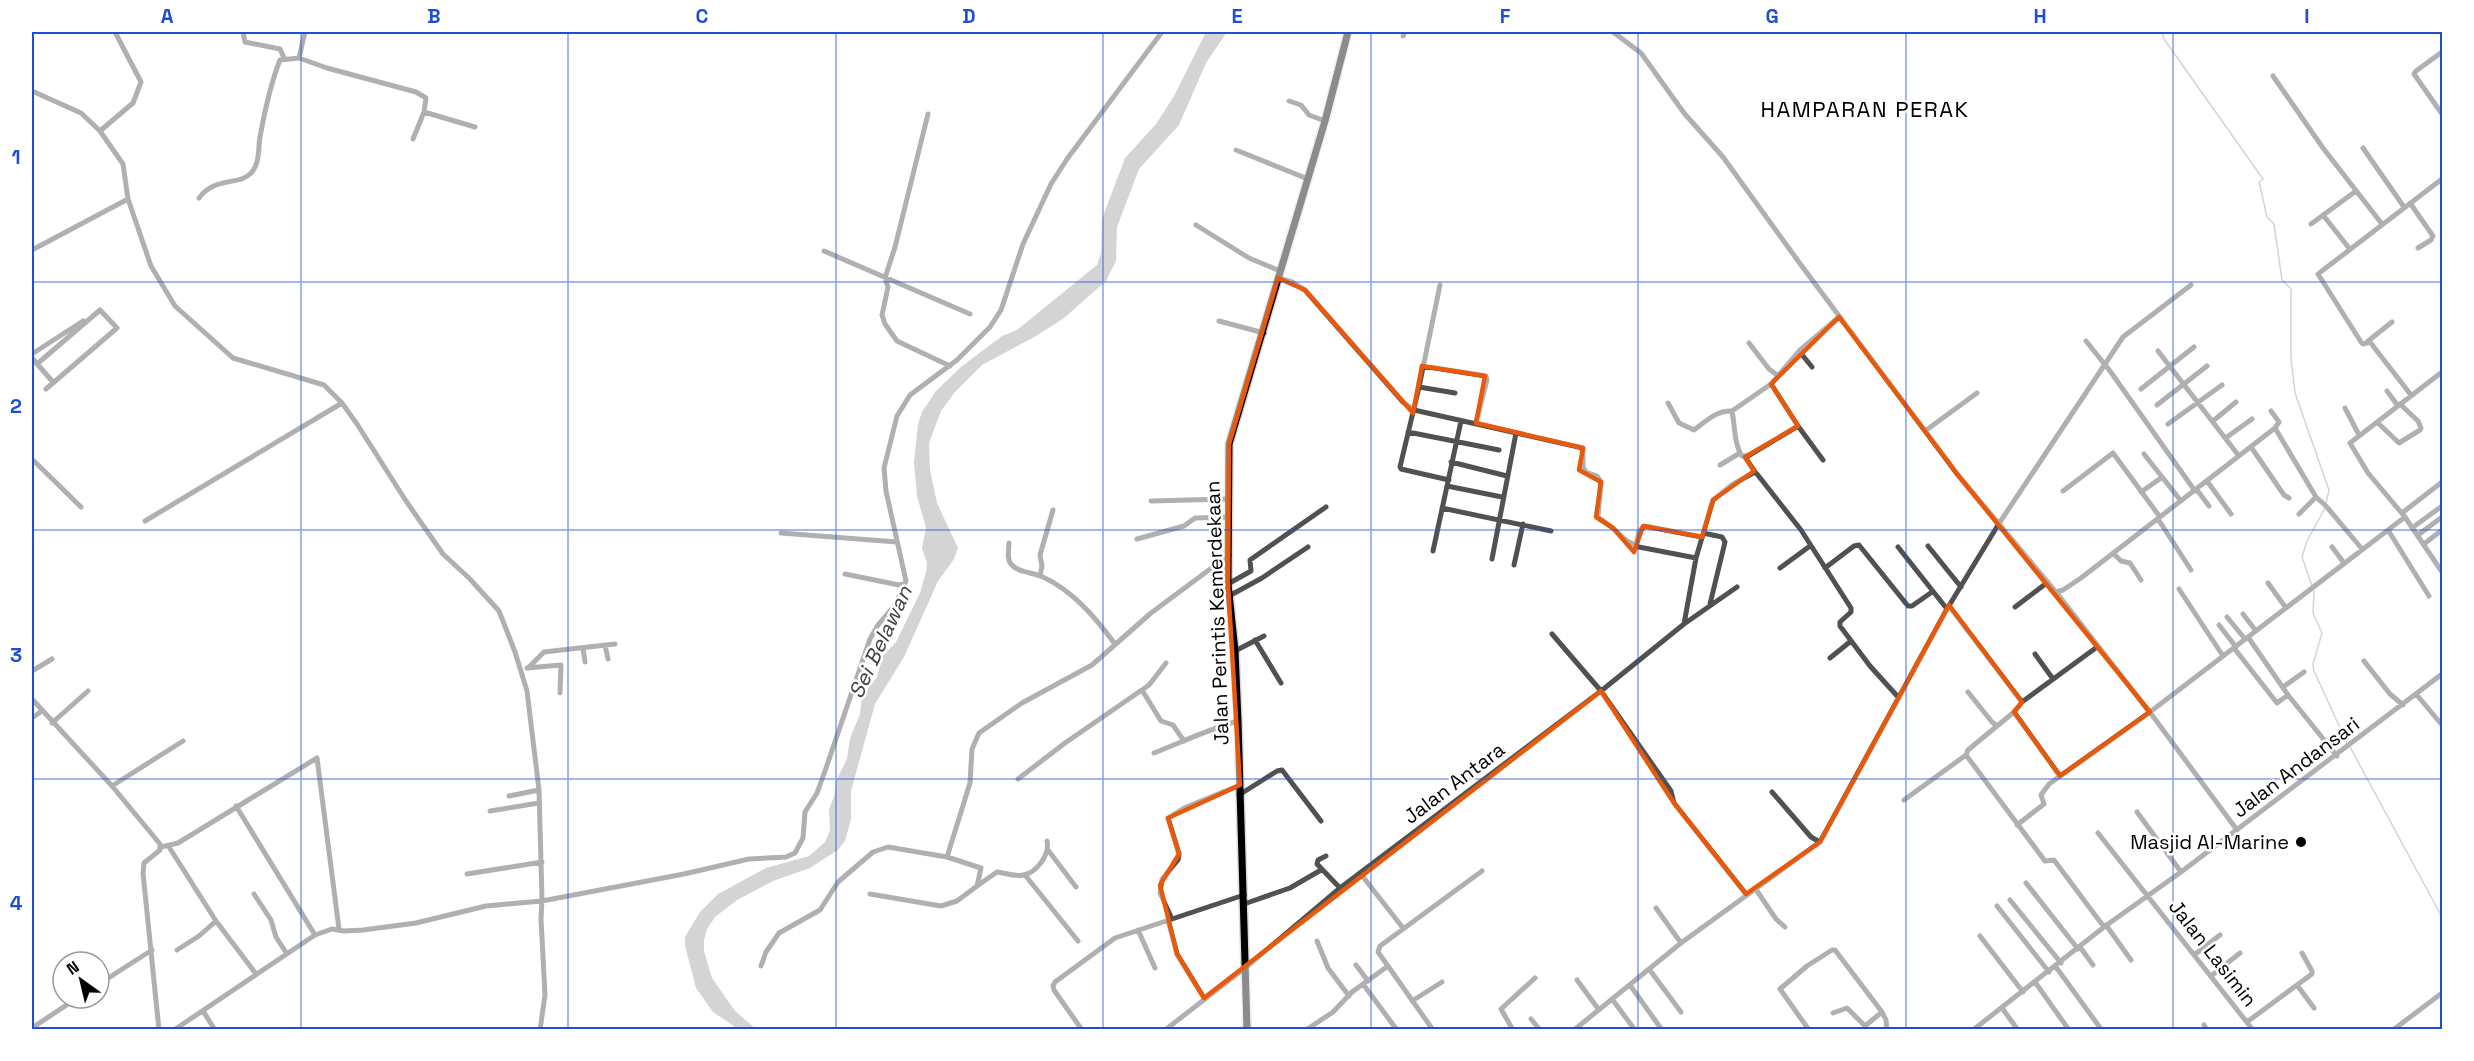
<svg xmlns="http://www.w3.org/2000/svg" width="2474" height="1061" font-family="'Space Grotesk',sans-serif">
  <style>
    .water { fill: #9f9f9f }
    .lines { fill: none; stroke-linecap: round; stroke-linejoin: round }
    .stream { stroke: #9f9f9f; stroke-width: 1.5 }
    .major-casing { stroke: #dbdbdb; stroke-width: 10 }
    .minor { stroke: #515151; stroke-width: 5 }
    .major { stroke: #000; stroke-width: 7 }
    .marked { fill: none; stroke: #e8590c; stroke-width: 4.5; stroke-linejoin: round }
    .grid { fill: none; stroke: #1d4ed8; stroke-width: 1.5; stroke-opacity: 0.55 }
    .poi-dot { fill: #000; stroke: #fff; stroke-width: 2 }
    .labels { text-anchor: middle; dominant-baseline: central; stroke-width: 5; stroke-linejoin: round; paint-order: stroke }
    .street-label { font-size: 20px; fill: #000; stroke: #fff }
    .poi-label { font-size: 20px; fill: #000; stroke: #fff; text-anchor: end }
    .water-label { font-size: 21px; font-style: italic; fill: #404040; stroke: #fff }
    .quarter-label { font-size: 22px; letter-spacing: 1.5px; fill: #000; stroke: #fff }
    .neatline { fill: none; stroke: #1d4ed8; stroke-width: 2 }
    .grid-label { font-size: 20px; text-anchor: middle; font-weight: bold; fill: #1d4ed8 }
  </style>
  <rect width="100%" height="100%" fill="#fff"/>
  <path class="water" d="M 1206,32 L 1227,32 L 1206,63 L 1179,125 L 1139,169 L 1117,227 L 1116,261 L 1106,281 L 1064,318 L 1036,336 L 982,365 L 955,392 L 941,411 L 929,443 L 930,470 L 937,503 L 958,548 L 954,559 L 938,581 L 904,657 L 875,704 L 851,791 L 851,819 L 845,841 L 838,850 L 810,868 L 773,881 L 737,900 L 715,917 L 707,929 L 704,940 L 704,951 L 712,978 L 735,1011 L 756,1029 L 738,1029 L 713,1012 L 696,988 L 685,946 L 685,937 L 700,912 L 718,894 L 766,868 L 809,856 L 825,842 L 830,830 L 829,809 L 834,797 L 836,781 L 847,759 L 850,738 L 860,714 L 862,697 L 877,677 L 882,657 L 896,642 L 920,593 L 926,572 L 927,563 L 922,548 L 926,528 L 917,496 L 914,462 L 918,424 L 922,412 L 936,391 L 962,366 L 1002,336 L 1017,330 L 1097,265 L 1101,253 L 1102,219 L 1125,158 L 1156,124 L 1174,96 Z"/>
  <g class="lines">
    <path class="stream" d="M 2162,32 L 2164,39 L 2263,179 L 2259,182 L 2267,217 L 2274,224 L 2282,280 L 2291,289 L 2291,358 L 2295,393 L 2329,490 L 2326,503
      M 2312,586 L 2302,557 L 2307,541 L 2325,508
      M 2314,591 L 2313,613 L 2322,633 L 2313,664 L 2314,671 L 2347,743
      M 2350,747 L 2442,917"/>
    <defs>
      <path id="major" d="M 1247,1030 L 1238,721 L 1235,651 L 1228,584 L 1229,444 L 1325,121 L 1348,32"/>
    </defs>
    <use href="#major" class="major-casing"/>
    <path class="minor" d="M 243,32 L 245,42 L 280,49 L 284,58
      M 1613,32 L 1641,53 L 1684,113 L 1723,157 L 1801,265 L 1958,475 L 2056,592 L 2152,715 L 2237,830
      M 1403,36 L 1405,32
      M 2442,52 L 2416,71 L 2414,74 L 2442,114
      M 299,58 L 305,32
      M 2273,76 L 2323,148 L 2382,224
      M 32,91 L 81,113 L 100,131 L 123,164 L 128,199 L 32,250
      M 1289,101 L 1301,105 L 1309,115 L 1325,121
      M 928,114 L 895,247 L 885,278 L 888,287 L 882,315 L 885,324 L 897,341 L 950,366
      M 100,131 L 133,103 L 141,82 L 115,32
      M 413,139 L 424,112
      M 2363,148 L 2404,207
      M 1236,150 L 1308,179
      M 199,198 C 215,176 240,186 251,173 C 260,164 258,149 260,137 C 264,115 272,80 280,60 L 299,58 L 327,68 L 416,92 L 426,98 L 424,112 L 475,127
      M 128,199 L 151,266 L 175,306 L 233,358 L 324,385 L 342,403 L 357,424 L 406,501 L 443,554 L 469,578 L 499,611 L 515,652 L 527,691 L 539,790 L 542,899 L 541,919 L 545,995 L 540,1030
      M 2410,203 L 2433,236 L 2431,240 L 2418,248
      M 2323,215 L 2349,248
      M 2311,224 L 2356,191
      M 1196,225 L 1249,258 L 1280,271
      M 824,251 L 970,314
      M 1278,278 L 1292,282 L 1305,290 L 1403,402 L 1414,410 L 1583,448 L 1583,467 L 1586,472 L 1597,476 L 1601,482 L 1598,517 L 1613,528 L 1627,541 L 1639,547 L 1696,558 L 1713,500 L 1733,484 L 1755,472 L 1757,474 L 1801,530 L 1851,608 L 1851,612 L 1840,622 L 1840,626 L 1870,666 L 1899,698
      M 1440,285 L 1419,387 L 1400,467 L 1401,469 L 1449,480
      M 1219,321 L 1264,333
      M 2086,341 L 2110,371 L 2195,491
      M 2368,341 L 2392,322
      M 1749,343 L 1769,369 L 1777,375
      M 1799,351 L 1812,367
      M 2158,351 L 2239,456
      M 32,354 L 83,321
      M 32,358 L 53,382
      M 37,364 L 100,310
      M 1422,366 L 1486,376 L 1487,380 L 1476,423
      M 1771,384 L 1798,426
      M 1419,387 L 1455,393
      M 46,389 L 117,328 L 100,310
      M 2141,389 L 2194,347
      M 2387,391 L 2398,406
      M 2411,395 L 2370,342 L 2363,344 L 2361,342 L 2318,274 L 2442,179
      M 1668,403 L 1679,423 L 1694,430 C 1706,421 1717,410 1732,411 L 1771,384 L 1799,351 L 1839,317
      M 2157,405 L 2207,366
      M 2345,408 L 2359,435
      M 1732,411 C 1735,426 1734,444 1742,456 L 1748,456 L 1798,426 L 1823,460
      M 2271,411 L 2279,422 L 2275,428 L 2316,497 L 2326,506 L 2362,549
      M 2213,421 L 2236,402
      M 2377,422 L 2399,443 L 2420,430 L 2421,428 L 2418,421 L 2400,404
      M 2168,424 L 2222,385
      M 1925,431 L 1977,393
      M 1408,432 L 1499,450
      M 2227,437 L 2252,419
      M 2251,447 L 2284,495 L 2289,498
      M 2144,454 L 2181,501
      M 1745,457 L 1755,472
      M 32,459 L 81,507
      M 1451,462 L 1507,476
      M 1720,465 L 1740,453
      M 2207,481 L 2231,514
      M 1447,486 L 1502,497
      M 2197,490 L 2209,506
      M 2063,491 L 2113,453 L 2160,517
      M 2141,492 L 2161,478
      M 1151,501 L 1228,499
      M 1442,508 L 1551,531
      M 2402,513 L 2442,482
      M 2299,514 L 2316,497
      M 2405,517 L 2442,572
      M 2158,519 L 2191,570
      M 145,521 L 342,403
      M 2412,528 L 2442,506
      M 2388,530 L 2429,596
      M 781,533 L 897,542
      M 1703,533 L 1722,537 L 1725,542 L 1710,604
      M 2418,535 L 2442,517
      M 1137,539 L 1184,526 L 1195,518 L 1228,517
      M 1009,543 C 1009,550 1006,560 1012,565 C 1019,573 1033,572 1043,577 C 1073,591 1095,617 1115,644
      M 2424,544 L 2442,530
      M 1636,546 L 1639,531 L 1645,526 L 1702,537
      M 1928,546 L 1961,587
      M 1898,547 L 1947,609
      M 2332,547 L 2344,563
      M 1433,551 L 1461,421
      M 2113,553 L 2121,561 L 2130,563 L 2141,580
      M 1492,559 L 1516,433
      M 1514,565 L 1523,524
      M 1780,568 L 1810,546
      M 1825,568 L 1854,546 L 1859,545 L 1908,606 L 1912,606 L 1932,592
      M 845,574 L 899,585 L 904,584
      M 1040,576 L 1042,566 L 1040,555 L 1053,510
      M 2268,583 L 2286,608
      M 1228,584 L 1251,571 L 1250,560 L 1326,507
      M 2179,589 L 2223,656
      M 2056,592 L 2063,590 L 2081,578 L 2275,428
      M 1229,596 L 1262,578 L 1308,547
      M 1949,606 L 2022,702
      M 2015,607 L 2048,582
      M 2243,614 L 2256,631
      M 2227,617 L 2245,639
      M 1684,624 L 1696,558
      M 2219,625 L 2236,647
      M 1552,634 L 1601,691 L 1671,791 L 1674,803 L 1746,894
      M 2248,637 L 2288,695 L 2337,756
      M 1255,640 L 1281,683
      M 605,645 L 608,659
      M 2097,647 L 2022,702 L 2014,712 L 1968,750 L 1966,755 L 2045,861 L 2054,860 L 2104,927
      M 583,648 L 585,662
      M 2234,648 L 2277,703 L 2288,695
      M 1235,651 L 1264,636
      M 2035,654 L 2053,679
      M 1830,658 L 1851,641
      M 2364,661 L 2390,694 L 2403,705
      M 527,668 L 561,665 L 560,693
      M 528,668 L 544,652 L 615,644
      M 32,671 L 52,659
      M 2283,687 L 2304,672
      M 1142,690 L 1161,721 L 1173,725 L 1184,741
      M 1968,692 L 1992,722 L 1997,726
      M 2416,694 L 2442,725
      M 32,699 L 112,786 L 160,844 L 160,850 L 144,863 L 143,873 L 159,1030
      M 2014,712 L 2060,776
      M 32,718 L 42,711
      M 52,723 L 88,691
      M 1154,753 C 1182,742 1209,729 1238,721
      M 1018,779 L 1065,743 L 1149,685 L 1166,663
      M 112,786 L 183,741
      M 1772,792 L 1811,837 L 1820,842
      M 1239,795 L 1277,771 L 1282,770 L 1321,821
      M 509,796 L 539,790
      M 1904,800 L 1966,755
      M 236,806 L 315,935
      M 490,811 L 539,803
      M 2137,812 L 2181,872
      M 2017,825 L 2044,804 L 2041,795 L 2049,784 L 2150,712 L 2405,517 L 2368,473 L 2350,443 L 2442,372
      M 2098,833 L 2253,1030
      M 161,847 L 178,843 L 317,758 L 339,929
      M 169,847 L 216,921 L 256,974
      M 1048,850 L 1076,887
      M 1326,856 L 1318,860 L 1317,864 L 1340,888
      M 1360,873 L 1403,928
      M 467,874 L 542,862
      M 1025,875 L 1078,941
      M 2026,883 L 2078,949
      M 977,886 L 997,872 C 1005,873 1015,877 1023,875 C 1037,873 1050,854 1047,841
      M 1755,888 L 1776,919 L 1785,927
      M 254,894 L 271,920 L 276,937 L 287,954
      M 870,894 L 941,906 L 957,901 L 977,886 L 981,868 L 947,857
      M 2010,900 L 2061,963
      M 1244,904 L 1290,888 L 1321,870
      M 1997,906 L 2049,972
      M 1656,908 L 1681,943
      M 1172,919 L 1160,893 L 1162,879 L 1178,860 L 1179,854 L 1168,818 L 1184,808 L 1240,785
      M 1168,920 L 1177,954 L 1204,998
      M 2106,925 L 2131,960
      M 1138,930 L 1155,968
      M 1980,936 L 2023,992
      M 1317,941 L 1328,968 L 1349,996
      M 2080,947 L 2093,965
      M 177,950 L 199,936 L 216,921
      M 2194,955 L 2220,935
      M 1356,965 L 1368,981
      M 761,966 L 766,952 L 779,933 L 820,910 L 838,882 L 873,852 L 888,847 L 947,857 L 970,783 L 972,749 L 979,733 L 1022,703 L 1092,665 L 1151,613 L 1229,555
      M 1388,966 L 1433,1030
      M 2056,967 L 2101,1029
      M 1649,969 L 1681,1012
      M 2211,976 L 2240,953
      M 1577,980 L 1599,1010
      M 2035,982 L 2069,1030
      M 99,984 L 152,950
      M 1363,984 L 1397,1030
      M 1630,985 L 1662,1030
      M 2297,985 L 2314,1008
      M 1612,999 L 1635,1030
      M 1412,1001 L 1442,982
      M 2002,1008 L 2018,1030
      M 203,1011 L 215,1030
      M 1833,1013 L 1847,1008 L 1865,1026 L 1882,1012
      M 1531,1019 L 1540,1030
      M 2247,1022 L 2312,974 L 2312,971 L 2302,953
      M 2204,1025 L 2207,1030
      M 32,1028 L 77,998
      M 174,1030 L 315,935 L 332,929 L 344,931 L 363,930 L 416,923 L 486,906 L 542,901 L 684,874 L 749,859 L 786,857 L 795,853 L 803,838 L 805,812 L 817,793 L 825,771 L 870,639 L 878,625 L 895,605 L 906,581 L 886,491 L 884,468 L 897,416 L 910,395 L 957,360 L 990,327 L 1001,310 L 1023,244 L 1051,184 L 1067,159 L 1162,32
      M 1082,1030 L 1054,990 L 1053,986 L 1055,982 L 1115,938 L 1244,895
      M 1165,1030 L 1245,968 L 1340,888 L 1601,691 L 1684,624 L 1737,587
      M 1306,1030 L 1333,1012 L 1352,992 L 1388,966 L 1378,952 L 1380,946 L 1482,871
      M 1513,1030 L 1501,1009 L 1535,978
      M 1574,1030 L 1681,943 L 1820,842 L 1947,609 L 1998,525 L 2123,337 L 2191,285
      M 1809,1030 L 1780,989 L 1807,966 L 1832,950 L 1835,950 L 1882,1012 L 1886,1020 L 1887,1030
      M 1973,1030 L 2104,927 L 2181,872 L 2442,674
      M 2393,1030 L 2442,993"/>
    <use href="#major" class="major"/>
  </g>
  <path d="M0 0H2474V1061H0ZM 1278,278 L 1305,290 L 1413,413 L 1422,366 L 1485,376 L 1476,423 L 1583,448 L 1579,470 L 1601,482 L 1596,517 L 1613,528 L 1634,552 L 1643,526 L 1702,537 L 1713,500 L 1754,471 L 1745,457 L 1798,426 L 1771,384 L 1839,317 L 1958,475 L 2150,712 L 2060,776 L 2014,712 L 2022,702 L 1949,605 L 1820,842 L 1746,894 L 1674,803 L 1601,691 L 1204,998 L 1177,954 L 1160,885 L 1179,854 L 1168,818 L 1240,785 L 1228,584 L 1229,444 Z" fill="#fff" fill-opacity=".55" fill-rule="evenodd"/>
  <path class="marked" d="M 1278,278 L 1305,290 L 1413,413 L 1422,366 L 1485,376 L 1476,423 L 1583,448 L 1579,470 L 1601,482 L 1596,517 L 1613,528 L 1634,552 L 1643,526 L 1702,537 L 1713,500 L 1754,471 L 1745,457 L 1798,426 L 1771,384 L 1839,317 L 1958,475 L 2150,712 L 2060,776 L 2014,712 L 2022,702 L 1949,605 L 1820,842 L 1746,894 L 1674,803 L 1601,691 L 1204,998 L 1177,954 L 1160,885 L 1179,854 L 1168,818 L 1240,785 L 1228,584 L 1229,444 Z"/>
  <path class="grid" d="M 301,32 L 301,1030M 568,32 L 568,1030M 836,32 L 836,1030M 1103,32 L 1103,1030M 1371,32 L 1371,1030M 1638,32 L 1638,1030M 1906,32 L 1906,1030M 2173,32 L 2173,1030M 32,282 L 2442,282M 32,530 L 2442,530M 32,779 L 2442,779"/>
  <circle class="poi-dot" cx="2301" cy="842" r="6"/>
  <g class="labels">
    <g class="street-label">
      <text transform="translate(1217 613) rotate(-92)">Jalan Perintis Kemerdekaan</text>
      <text transform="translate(2296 767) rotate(-37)">Jalan Andansari</text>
      <text transform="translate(1454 783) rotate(-37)">Jalan Antara</text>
      <text transform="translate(2213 953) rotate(52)">Jalan Lasimin</text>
    </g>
    <g class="poi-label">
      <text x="2289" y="842">Masjid Al-Marine</text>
    </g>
    <g class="water-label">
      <text transform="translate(880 642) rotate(-65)">Sei Belawan</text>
    </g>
    <g class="quarter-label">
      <text x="1865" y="109">HAMPARAN PERAK</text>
    </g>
  </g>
  <rect width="2474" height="1061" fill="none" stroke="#ffffff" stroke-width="66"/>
  <g transform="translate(81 980) rotate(326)"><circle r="28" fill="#ffffff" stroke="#999999" stroke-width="1.5"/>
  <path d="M0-4.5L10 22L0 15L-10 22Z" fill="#000000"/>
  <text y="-9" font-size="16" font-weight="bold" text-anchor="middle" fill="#000000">N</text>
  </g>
  <rect x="33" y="33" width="2408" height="995" class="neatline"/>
  <g class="grid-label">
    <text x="167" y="23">A</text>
    <text x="434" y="23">B</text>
    <text x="702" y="23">C</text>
    <text x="969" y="23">D</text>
    <text x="1237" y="23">E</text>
    <text x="1505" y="23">F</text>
    <text x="1772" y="23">G</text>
    <text x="2040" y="23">H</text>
    <text x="2307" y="23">I</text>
    <text x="16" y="164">1</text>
    <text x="16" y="413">2</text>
    <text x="16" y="662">3</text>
    <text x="16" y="910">4</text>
  </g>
</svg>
